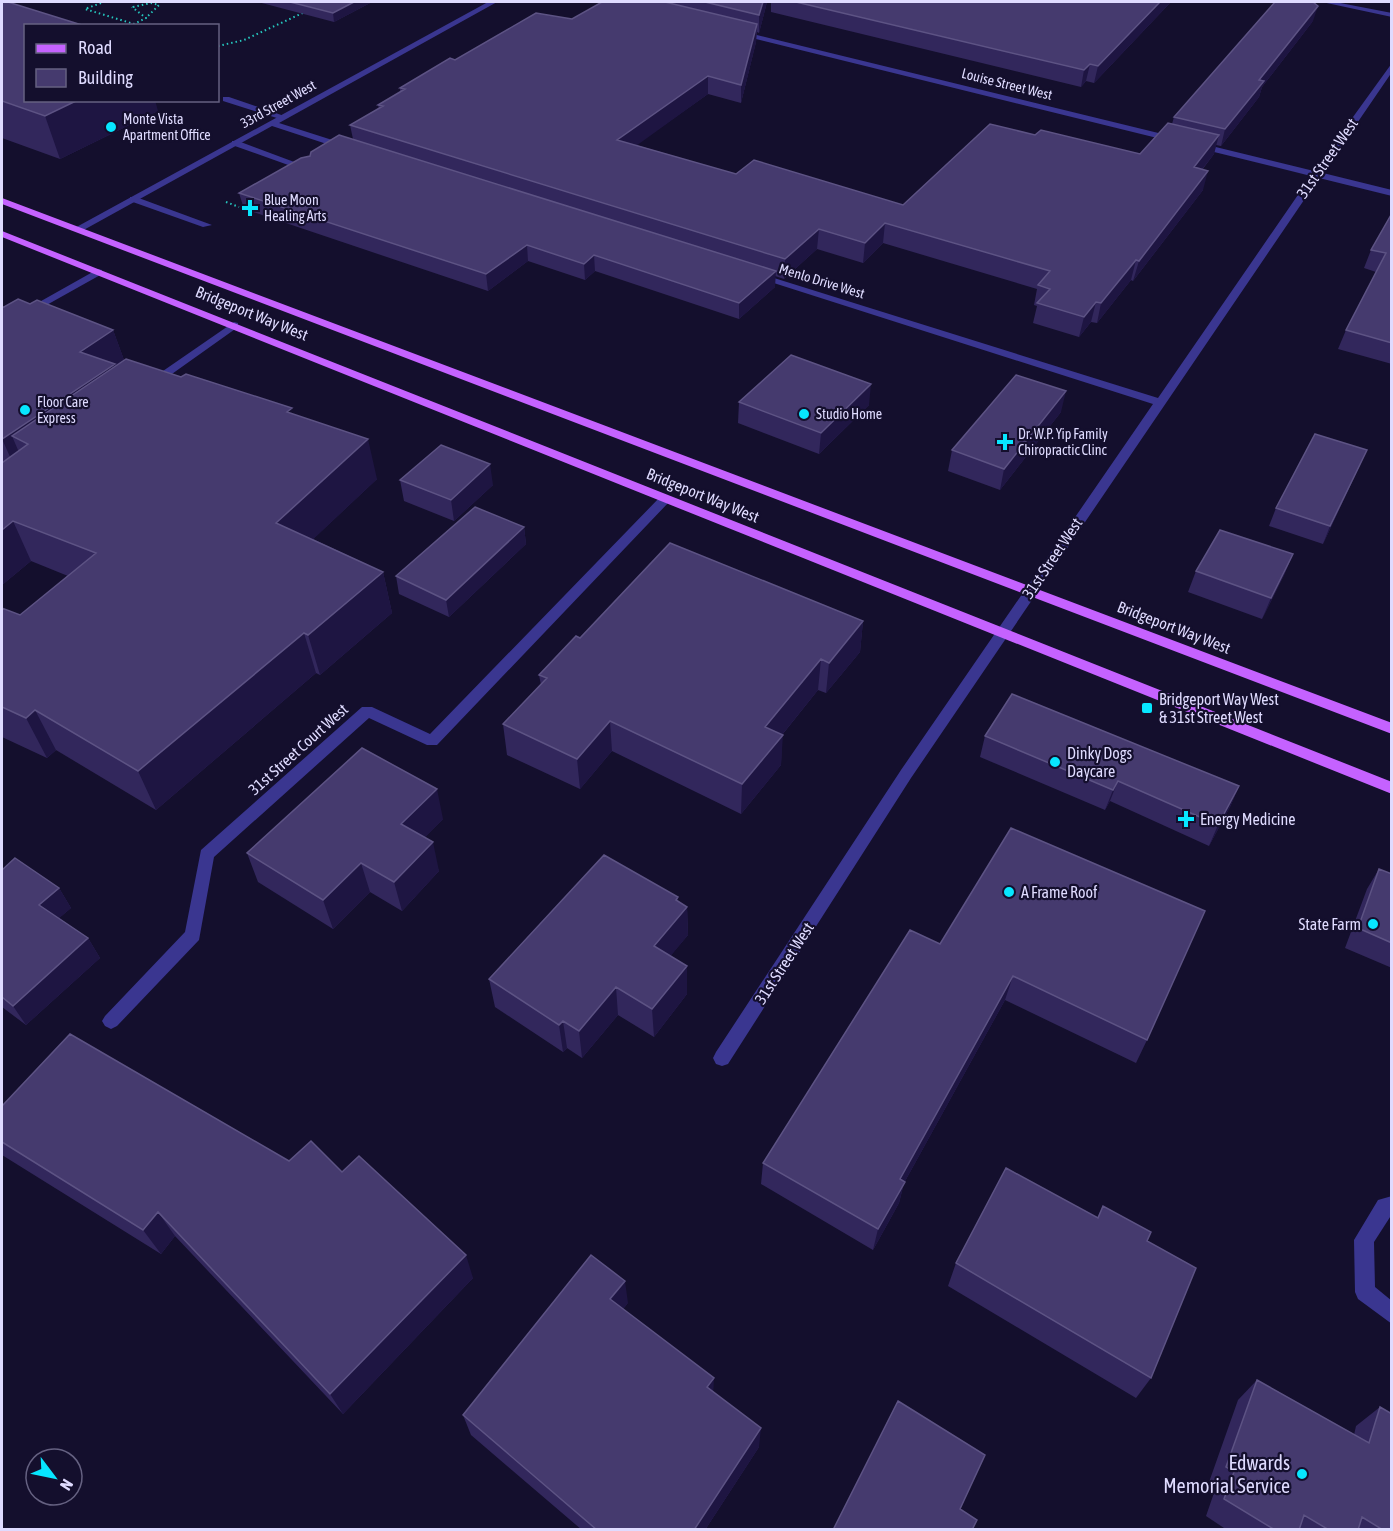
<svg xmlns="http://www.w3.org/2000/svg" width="1393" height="1531" font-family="'Asap Condensed',sans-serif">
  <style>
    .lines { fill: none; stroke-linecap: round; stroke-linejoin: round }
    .path { stroke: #26c8bf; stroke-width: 2; stroke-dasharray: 1.5 3; stroke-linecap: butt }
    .service { fill: #3a3690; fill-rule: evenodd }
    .minor { fill: #3a3690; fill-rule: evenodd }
    .primary { fill: #c562ff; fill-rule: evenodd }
    .wall { fill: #32275c }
    .shaded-wall { fill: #1e1542 }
    .building { fill: #453a6e; stroke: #5d5384; stroke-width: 1.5 }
    .poi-dot { fill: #07e6ff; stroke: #140f2d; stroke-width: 2 }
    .labels { text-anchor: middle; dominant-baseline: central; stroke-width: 4.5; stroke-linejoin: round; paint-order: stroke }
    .far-street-label { font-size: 14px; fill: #dfdbff; stroke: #140f2d }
    .far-poi-label { font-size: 14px; fill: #dfdbff; stroke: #140f2d; text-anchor: start }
    .street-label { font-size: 16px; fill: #dfdbff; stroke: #140f2d }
    .poi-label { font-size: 16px; fill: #dfdbff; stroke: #140f2d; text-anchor: start }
    .near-poi-label { font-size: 20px; fill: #dfdbff; stroke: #140f2d; text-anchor: end }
  </style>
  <rect width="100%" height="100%" fill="#140f2d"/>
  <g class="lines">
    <path class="path" d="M 101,3 L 85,9 L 134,24 L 146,18 L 132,7
      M 133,7 L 151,3 L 159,5 L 146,18
      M 218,46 L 244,40 L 305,12
      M 226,202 L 239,207"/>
    <path class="service" d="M 223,97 L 229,97 L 287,117 L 280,119 L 223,101 Z
      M 232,141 L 238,141 L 313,169 L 305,171 L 232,145 Z
      M 130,197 L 136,197 L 212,225 L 203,227 L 130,201 Z
      M 98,269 L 102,270 L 102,274 L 2,330 L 2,323 Z
      M 1392,1196 L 1392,1214 L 1374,1242 L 1375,1287 L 1392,1301 L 1392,1324 L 1358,1299 L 1355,1292 L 1354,1240 L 1378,1200 Z"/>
    <path class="minor" d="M 488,2 L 497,2 L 279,123 L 351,146 L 351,150 L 345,150 L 272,126 L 80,232 L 71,230 Z
      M 1322,2 L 1335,2 L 1392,13 L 1392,17 Z
      M 736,30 L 1314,171 L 1392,63 L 1392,72 L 1323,173 L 1392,190 L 1392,196 L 1319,178 L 911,778 L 728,1064 L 722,1066 L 716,1064 L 713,1058 L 716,1052 L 901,770 L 1153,404 L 752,276 L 761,274 L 1158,398 L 1311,176 L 736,34 Z
      M 234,322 L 238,323 L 238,327 L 155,386 L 147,386 L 147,382 Z
      M 665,495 L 671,499 L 669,502 L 437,745 L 427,745 L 369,718 L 214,857 L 199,940 L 117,1026 L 111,1029 L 105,1026 L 102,1021 L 105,1016 L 185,932 L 201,850 L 362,707 L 372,707 L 430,734 L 661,496 Z"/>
    <path class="primary" d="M 2,198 L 1392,723 L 1392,734 L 2,204 Z
      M 2,231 L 1392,782 L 1392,794 L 2,237 Z"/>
  </g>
  <path class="wall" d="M 2,2 L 158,111 L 60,159 L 2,138 Z
    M 258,2 L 372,2 L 334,22 Z
    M 602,2 L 767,2 L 759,33 L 757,32 L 756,42 L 741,103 L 708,94 L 636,145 L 736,174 L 903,205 L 1035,135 L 1140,154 L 1172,124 L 1174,117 L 1313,21 L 1262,87 L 1259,97 L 1221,146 L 1216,145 L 1214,154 L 1202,170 L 1203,190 L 1133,281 L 1131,280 L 1097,323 L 1091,322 L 1079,337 L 1033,323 L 1037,306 L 1034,305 L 1037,289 L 883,243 L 863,263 L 817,249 L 784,279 L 775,276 L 775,287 L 739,319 L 595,271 L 585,280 L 528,261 L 488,291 L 244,209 L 239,193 L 310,156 L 353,139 L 350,125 L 379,109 L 378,105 L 400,92 L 400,88 L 455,60 L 572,19 Z
    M 771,2 L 1171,2 L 1170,3 L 1094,83 L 1086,81 L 1081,87 L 771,12 Z
    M 1392,216 L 1392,364 L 1338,349 L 1346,330 L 1376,272 L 1364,268 L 1371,250 Z
    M 30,304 L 113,330 L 124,360 L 293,414 L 377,479 L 313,539 L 383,572 L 392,613 L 320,675 L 316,673 L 156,810 L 56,750 L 47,758 L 2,737 L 2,608 L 20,615 L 68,576 L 31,561 L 2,585 L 2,307 L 4,307 Z
    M 739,402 L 869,405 L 819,454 L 738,423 Z
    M 1061,412 L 1000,490 L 948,471 L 952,450 Z
    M 1367,450 L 1323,544 L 1269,526 L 1276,508 Z
    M 400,480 L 493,485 L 454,521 L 404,501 Z
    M 524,527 L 526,544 L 449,617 L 399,594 L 396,576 Z
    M 1293,554 L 1284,575 L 1262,619 L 1188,592 L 1196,571 Z
    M 863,621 L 860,652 L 826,693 L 818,690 L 782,735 L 781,765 L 741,814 L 612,751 L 580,789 L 507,755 L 503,724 L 541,685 L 539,675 L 580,638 Z
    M 985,736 L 1239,786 L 1230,807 L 1209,846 L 1110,801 L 1105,810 L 980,757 Z
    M 443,819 L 425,837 L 439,871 L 402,911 L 370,892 L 333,929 L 258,882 L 247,853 Z
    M 1011,828 L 1147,1040 L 1136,1063 L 1005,1000 L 904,1183 L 899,1203 L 873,1250 L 761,1184 L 763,1163 L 940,944 Z
    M 1379,869 L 1392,874 L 1392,968 L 1345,948 L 1367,889 Z
    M 2,870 L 59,888 L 71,908 L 59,918 L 88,938 L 100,958 L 26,1025 L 2,1007 Z
    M 678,901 L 687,907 L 688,935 L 670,956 L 687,966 L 687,994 L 654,1037 L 618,1015 L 582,1058 L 567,1048 L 563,1052 L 495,1007 L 489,979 Z
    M 2,1106 L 289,1161 L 342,1172 L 473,1278 L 343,1414 L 175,1236 L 161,1254 L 2,1155 Z
    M 1103,1206 L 1147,1241 L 1151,1378 L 1136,1398 L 948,1286 L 956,1263 L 1097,1218 Z
    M 628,1303 L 623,1309 L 713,1392 L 759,1447 L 705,1530 L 582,1530 L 471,1435 L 463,1415 Z
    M 1257,1380 L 1354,1435 L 1356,1426 L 1380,1407 L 1392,1530 L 1227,1530 L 1206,1516 L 1215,1490 L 1208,1485 L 1238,1400 Z"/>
  <path class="shaded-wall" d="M 354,2 L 372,2 L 334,22 L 333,13 Z
    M 763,2 L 767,2 L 759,33 L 759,15 Z
    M 1160,2 L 1171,2 L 1170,3 L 1094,83 L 1098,66 Z
    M 1318,6 L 1313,21 L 1262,87 L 1259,97 L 1221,146 L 1225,129 L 1259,80 Z
    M 757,24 L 756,42 L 741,103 L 741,85 Z
    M 1090,64 L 1086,81 L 1081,87 L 1084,70 Z
    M 708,76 L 708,94 L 618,159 L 617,140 Z
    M 78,100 L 155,100 L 158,111 L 60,159 L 45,116 Z
    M 1219,135 L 1214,154 L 1188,187 L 1194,167 Z
    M 1208,171 L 1203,190 L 1133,281 L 1139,261 Z
    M 885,223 L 883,243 L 863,263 L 865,243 Z
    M 819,229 L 817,249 L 784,279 L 785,259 Z
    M 527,245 L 528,261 L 488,291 L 486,274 Z
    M 594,255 L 595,271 L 585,280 L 584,264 Z
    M 1136,260 L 1131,280 L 1097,323 L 1101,303 Z
    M 776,271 L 775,287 L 739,319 L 739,303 Z
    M 1096,302 L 1091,322 L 1079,337 L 1084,317 Z
    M 113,330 L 124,360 L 28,444 L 12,436 L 24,464 L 16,470 L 2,439 L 80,352 Z
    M 871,384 L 869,405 L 819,454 L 821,433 Z
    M 1066,391 L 1061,412 L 1000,490 L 1004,469 Z
    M 368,439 L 377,479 L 288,563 L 276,523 Z
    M 1367,450 L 1359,467 L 1323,544 L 1330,526 Z
    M 490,464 L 493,485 L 454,521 L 451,500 Z
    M 13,521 L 31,561 L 2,585 L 2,530 Z
    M 524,527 L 526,544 L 449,617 L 446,600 Z
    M 1293,554 L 1284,575 L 1262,619 L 1271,598 Z
    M 383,572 L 392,613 L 320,675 L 308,635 Z
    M 863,621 L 860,652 L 826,693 L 829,663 Z
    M 304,633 L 316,673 L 156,810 L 138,771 Z
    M 821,659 L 818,690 L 764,757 L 765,727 Z
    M 35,710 L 56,750 L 47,758 L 26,718 Z
    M 610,721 L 612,751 L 580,789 L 577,759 Z
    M 783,735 L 781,765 L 741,814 L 742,784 Z
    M 1118,781 L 1110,801 L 1105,810 L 1113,790 Z
    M 1239,786 L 1230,807 L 1209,846 L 1218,825 Z
    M 437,789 L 443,819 L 409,854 L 401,824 Z
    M 433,842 L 439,871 L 402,911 L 394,882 Z
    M 361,863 L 370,892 L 333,929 L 323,900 Z
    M 59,888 L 71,908 L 51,925 L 39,905 Z
    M 678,897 L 678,918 L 687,907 L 688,935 L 655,975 L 654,946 Z
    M 88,938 L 100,958 L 26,1025 L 13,1006 Z
    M 687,966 L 687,994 L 654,1037 L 652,1009 Z
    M 1013,976 L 1005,1000 L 904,1183 L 899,1203 L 873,1250 L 878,1229 L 900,1179 Z
    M 616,987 L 618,1015 L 582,1058 L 579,1031 Z
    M 563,1021 L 567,1048 L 563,1052 L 559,1025 Z
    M 158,1212 L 175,1236 L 161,1254 L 143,1230 Z
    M 466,1255 L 473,1278 L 343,1414 L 330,1394 Z
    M 625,1281 L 628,1303 L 613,1321 L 610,1299 Z
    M 714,1378 L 713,1398 L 707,1387 Z
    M 761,1428 L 759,1447 L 705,1530 L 694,1530 Z"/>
  <path class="building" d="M 2,2 L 8,2 L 85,26 L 26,26 L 26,100 L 78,100 L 45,116 L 2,101 Z
    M 290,2 L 354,2 L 333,13 Z
    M 602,2 L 665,2 L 757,24 L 741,85 L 708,76 L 617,140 L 736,174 L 754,160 L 903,205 L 990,124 L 1035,135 L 1041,130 L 1140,154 L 1168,123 L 1219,135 L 1194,167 L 1208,171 L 1139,261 L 1136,260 L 1101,303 L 1096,302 L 1084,317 L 1037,303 L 1050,289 L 1038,285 L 1050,271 L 885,223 L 865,243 L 819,229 L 785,259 L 350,125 L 383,106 L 378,105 L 405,89 L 400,88 L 450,58 L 455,60 L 536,13 L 572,19 Z
    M 705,2 L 763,2 L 759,15 Z
    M 796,2 L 1160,2 L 1098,66 L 1090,64 L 1084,70 Z
    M 1275,2 L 1313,2 L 1318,6 L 1259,80 L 1264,81 L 1225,129 L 1174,117 Z
    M 339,135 L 776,271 L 739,303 L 594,255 L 584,264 L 527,245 L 486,274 L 239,193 L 301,158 L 310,156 L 311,152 Z
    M 1391,215 L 1392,216 L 1392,343 L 1346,330 L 1386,253 L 1371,250 Z
    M 18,299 L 30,304 L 37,300 L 113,330 L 80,352 L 115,364 L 2,439 L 2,307 L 4,307 Z
    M 791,355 L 871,384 L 821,433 L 739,402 Z
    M 126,359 L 181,377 L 186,374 L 292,408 L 287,412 L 368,439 L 276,523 L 383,572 L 308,635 L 304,633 L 138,771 L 35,710 L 26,718 L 2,707 L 2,608 L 20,615 L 96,553 L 13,521 L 2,530 L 2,463 L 28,444 L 12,436 Z
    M 1016,375 L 1066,391 L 1004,469 L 952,450 Z
    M 1315,434 L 1367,450 L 1330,526 L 1276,508 Z
    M 441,445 L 490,464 L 451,500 L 400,480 Z
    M 475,507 L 524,527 L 446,600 L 396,576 Z
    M 1220,530 L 1293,554 L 1271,598 L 1196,571 Z
    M 670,543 L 863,621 L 829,663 L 821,659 L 765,727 L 783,735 L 742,784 L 610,721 L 577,759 L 503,724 L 547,678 L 539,675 L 576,636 L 580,638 Z
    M 1012,694 L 1239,786 L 1218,825 L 1118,781 L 1113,790 L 985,736 Z
    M 362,748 L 437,789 L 401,824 L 433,842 L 394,882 L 361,863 L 323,900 L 247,853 Z
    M 1011,828 L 1205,911 L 1147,1040 L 1013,976 L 900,1179 L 905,1182 L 878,1229 L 763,1163 L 910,930 L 940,944 Z
    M 604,855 L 678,897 L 676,900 L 687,907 L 654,946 L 687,966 L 652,1009 L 616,987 L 579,1031 L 563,1021 L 559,1025 L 489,979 Z
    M 15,858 L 59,888 L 39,905 L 88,938 L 13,1006 L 2,997 L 2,870 Z
    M 1379,869 L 1392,874 L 1392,943 L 1358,928 Z
    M 70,1034 L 289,1161 L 311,1141 L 342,1172 L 359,1156 L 466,1255 L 330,1394 L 158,1212 L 143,1230 L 2,1142 L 2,1106 Z
    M 1006,1168 L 1098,1218 L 1103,1206 L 1151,1232 L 1147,1241 L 1196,1268 L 1151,1378 L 956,1263 Z
    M 591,1255 L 625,1281 L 610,1299 L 714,1378 L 707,1387 L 761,1428 L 694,1530 L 597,1530 L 463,1415 Z
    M 1257,1380 L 1369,1443 L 1380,1407 L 1392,1414 L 1392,1530 L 1383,1530 L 1362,1517 L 1358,1530 L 1329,1530 L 1304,1515 L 1299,1530 L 1275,1530 L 1224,1499 L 1234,1472 L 1226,1467 Z
    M 898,1401 L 985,1455 L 960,1509 L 977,1520 L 972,1530 L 833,1530 Z"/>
  <g class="poi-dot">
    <circle cx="111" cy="127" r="6"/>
    <path d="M247 199h6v6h6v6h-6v6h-6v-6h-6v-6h6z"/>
    <circle cx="25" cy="410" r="6"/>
    <circle cx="804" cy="414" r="6"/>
    <path d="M1002 433h6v6h6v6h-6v6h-6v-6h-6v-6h6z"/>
    <rect x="1141" y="702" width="12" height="12" rx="3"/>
    <circle cx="1055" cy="762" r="6"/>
    <path d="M1183 810h6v6h6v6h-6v6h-6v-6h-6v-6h6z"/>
    <circle cx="1009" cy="892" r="6"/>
    <circle cx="1373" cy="924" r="6"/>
    <circle cx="1302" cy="1474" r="6"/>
  </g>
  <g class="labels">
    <g class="far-street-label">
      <text transform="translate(1007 84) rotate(14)">Louise Street West</text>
      <text transform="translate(278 104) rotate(-29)">33rd Street West</text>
      <text transform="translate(822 281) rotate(17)">Menlo Drive West</text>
    </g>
    <g class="far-poi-label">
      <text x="123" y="119">Monte Vista<tspan x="123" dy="16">Apartment Office</tspan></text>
      <text x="264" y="200">Blue Moon<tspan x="264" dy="16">Healing Arts</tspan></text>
      <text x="37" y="402">Floor Care<tspan x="37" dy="16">Express</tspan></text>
      <text x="816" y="414">Studio Home</text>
      <text x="1018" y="434">Dr. W.P. Yip Family<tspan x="1018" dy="16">Chiropractic Clinc</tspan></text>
    </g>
    <g class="street-label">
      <text transform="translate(1327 158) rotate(-55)">31st Street West</text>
      <text transform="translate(252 313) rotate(22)">Bridgeport Way West</text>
      <text transform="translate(703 495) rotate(22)">Bridgeport Way West</text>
      <text transform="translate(1052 558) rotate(-56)">31st Street West</text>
      <text transform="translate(1174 627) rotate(21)">Bridgeport Way West</text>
      <text transform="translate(298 749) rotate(-42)">31st Street Court West</text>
      <text transform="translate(784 963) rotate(-57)">31st Street West</text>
    </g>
    <g class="poi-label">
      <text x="1159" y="699">Bridgeport Way West<tspan x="1159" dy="18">&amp; 31st Street West</tspan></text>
      <text x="1067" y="753">Dinky Dogs<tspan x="1067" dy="18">Daycare</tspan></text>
      <text x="1200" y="819">Energy Medicine</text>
      <text x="1021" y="892">A Frame Roof</text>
      <text x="1361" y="924" text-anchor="end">State Farm</text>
    </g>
    <g class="near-poi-label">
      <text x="1290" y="1462">Edwards<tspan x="1290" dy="23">Memorial Service</tspan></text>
    </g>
  </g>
  <rect width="1393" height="1531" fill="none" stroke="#dfdbff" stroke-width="6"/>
  <rect x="24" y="24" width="195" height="78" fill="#140f2d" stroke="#656181" stroke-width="1.5"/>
  <rect x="36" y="44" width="30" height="9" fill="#c562ff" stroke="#656181" stroke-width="1.5"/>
  <text x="78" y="54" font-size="18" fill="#dfdbff">Road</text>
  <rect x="36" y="69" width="30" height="18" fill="#453a6e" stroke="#656181" stroke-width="1.5"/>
  <text x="78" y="84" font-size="18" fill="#dfdbff">Building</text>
  <g transform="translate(54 1477) rotate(122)"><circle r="28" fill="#140f2d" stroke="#656181" stroke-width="1.5"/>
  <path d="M0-4.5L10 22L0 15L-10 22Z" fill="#07e6ff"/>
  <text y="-9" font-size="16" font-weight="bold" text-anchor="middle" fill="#dfdbff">N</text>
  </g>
</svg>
